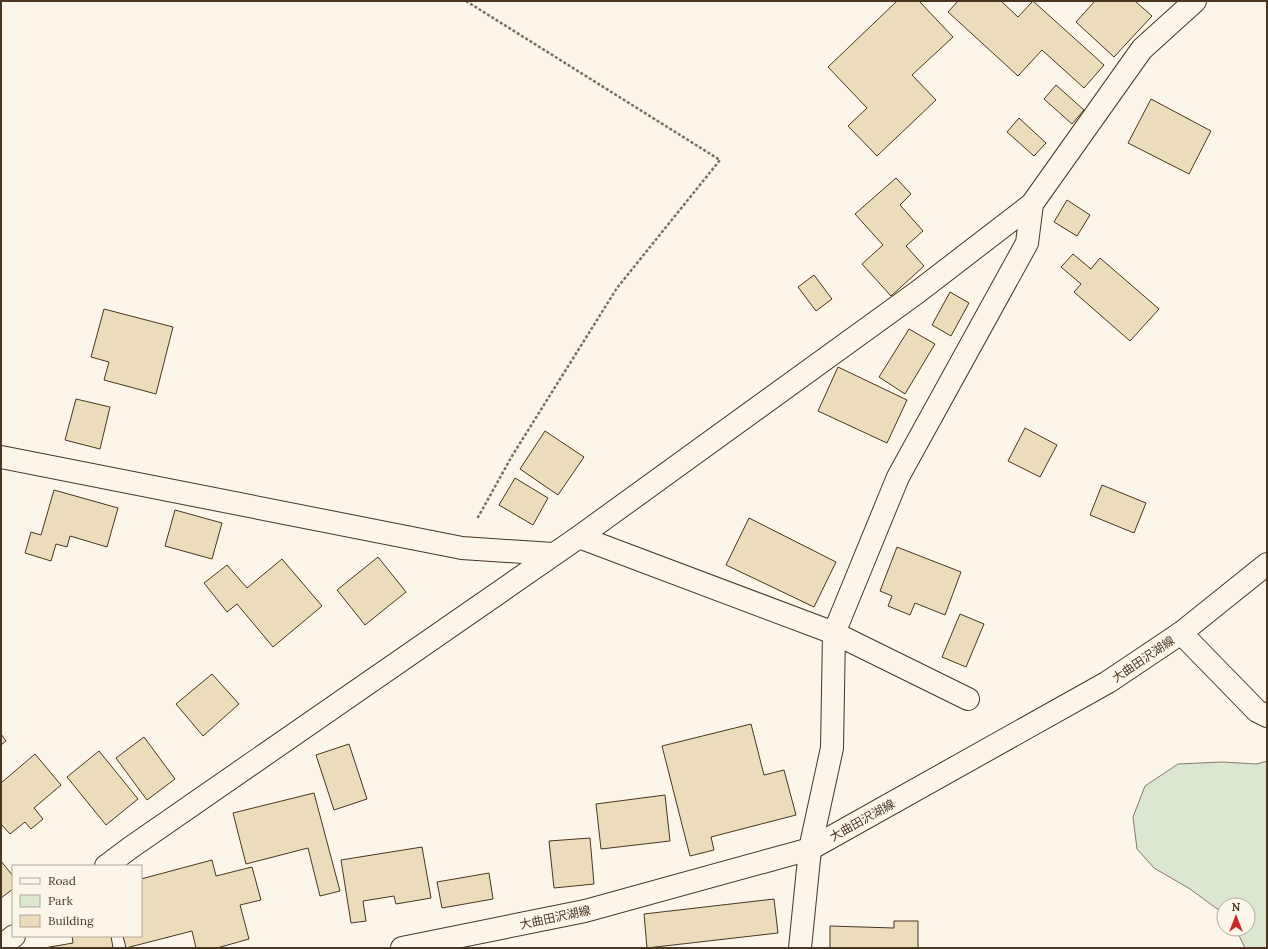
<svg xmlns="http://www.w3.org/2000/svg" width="1268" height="949" font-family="Lora,'Noto Sans JP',serif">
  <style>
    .green { fill: #dce7d0; stroke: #887966 }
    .building { fill: #ecdcbc; stroke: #4a3520 }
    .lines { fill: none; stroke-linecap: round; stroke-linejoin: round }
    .minor-casing { stroke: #4a3520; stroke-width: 24 }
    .tertiary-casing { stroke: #4a3520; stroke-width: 24 }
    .primary-casing { stroke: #4a3520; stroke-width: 24 }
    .path { stroke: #7f6f5c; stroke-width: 2.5; stroke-dasharray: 3 2; stroke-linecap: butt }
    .minor { stroke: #fbf6e9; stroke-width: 22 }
    .tertiary { stroke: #fbf6e9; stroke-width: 22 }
    .primary { stroke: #fbf6e9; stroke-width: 22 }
    .labels { text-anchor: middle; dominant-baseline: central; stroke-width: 3; stroke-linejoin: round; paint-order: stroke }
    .street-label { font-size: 12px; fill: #4a3520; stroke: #fbf6e9 }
  </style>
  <rect width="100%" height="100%" fill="#fbf6e9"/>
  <path class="green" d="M 1267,761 L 1267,948 L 1245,948 L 1236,929 L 1248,929 L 1248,905 L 1224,905 L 1224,914 L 1190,889 L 1154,868 L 1137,849 L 1133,817 L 1145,786 L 1178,764 L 1222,762 L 1257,764 Z"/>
  <path class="building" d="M 897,1 L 919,1 L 953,37 L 912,75 L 936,100 L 877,156 L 848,126 L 867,108 L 828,67 Z
    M 958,1 L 1001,1 L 1018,17 L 1033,1 L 1104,65 L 1084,88 L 1042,50 L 1018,76 L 948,12 Z
    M 1095,1 L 1135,1 L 1152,16 L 1114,57 L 1076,22 Z
    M 1056,85 L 1084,110 L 1072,124 L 1044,99 Z
    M 1151,99 L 1211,131 L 1189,174 L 1128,143 Z
    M 1019,118 L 1046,143 L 1034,156 L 1007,132 Z
    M 896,178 L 911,194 L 900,205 L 923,231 L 906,246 L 924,266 L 891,296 L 862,264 L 883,245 L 855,214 Z
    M 1067,200 L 1090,215 L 1077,236 L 1054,222 Z
    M 1073,254 L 1091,269 L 1100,258 L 1159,309 L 1130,341 L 1074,292 L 1081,284 L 1061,267 Z
    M 814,275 L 832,299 L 816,311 L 798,287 Z
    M 950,292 L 969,303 L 951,336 L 932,325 Z
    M 104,309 L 173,327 L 156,394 L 104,380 L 109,362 L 91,357 Z
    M 909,329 L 935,344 L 905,394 L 879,377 Z
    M 838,367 L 907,400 L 887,443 L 818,411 Z
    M 76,399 L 110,407 L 100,449 L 65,440 Z
    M 1025,428 L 1057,445 L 1040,477 L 1008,461 Z
    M 545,431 L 584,457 L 558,495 L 520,469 Z
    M 515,478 L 548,498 L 533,525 L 499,505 Z
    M 1102,485 L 1146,503 L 1134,533 L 1090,515 Z
    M 54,490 L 118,508 L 107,547 L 70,536 L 67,547 L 56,544 L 51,561 L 25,553 L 31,532 L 41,535 Z
    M 175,510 L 222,523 L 212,559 L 165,546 Z
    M 749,518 L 836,562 L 814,607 L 726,565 Z
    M 897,547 L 961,572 L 945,615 L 915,603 L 910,615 L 888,606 L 892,596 L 880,591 Z
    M 378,557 L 406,592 L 365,625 L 337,590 Z
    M 282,559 L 322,606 L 273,647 L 237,604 L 227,612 L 204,583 L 227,565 L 247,588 Z
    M 960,614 L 984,624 L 966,667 L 942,657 Z
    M 212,674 L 239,704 L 203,736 L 176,704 Z
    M 751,724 L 764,775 L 784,770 L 796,815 L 711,837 L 714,850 L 690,856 L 662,746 Z
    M 1,734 L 6,741 L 1,745 Z
    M 144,737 L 175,779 L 147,800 L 116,758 Z
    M 349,744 L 367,799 L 334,810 L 316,755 Z
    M 99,751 L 138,799 L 106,825 L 67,777 Z
    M 35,754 L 61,785 L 34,808 L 43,819 L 31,829 L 25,822 L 10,834 L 1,824 L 1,783 Z
    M 314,793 L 340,891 L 320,896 L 308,848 L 246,864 L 233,813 Z
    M 665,795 L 670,841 L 601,849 L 596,804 Z
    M 590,838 L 594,884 L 554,888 L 549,841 Z
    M 422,847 L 431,898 L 396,904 L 394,896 L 363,901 L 366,921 L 351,923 L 341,860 Z
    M 212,860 L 216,876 L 252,867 L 261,900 L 240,905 L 249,939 L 217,948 L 196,948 L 192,931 L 126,948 L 123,936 L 141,936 L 141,879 Z
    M 1,861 L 13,876 L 13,889 L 1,898 Z
    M 489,873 L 493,899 L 442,908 L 437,882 Z
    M 774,899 L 778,933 L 647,948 L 644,914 Z
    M 894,921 L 918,921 L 918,948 L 830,948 L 830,926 L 894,928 Z
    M 72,936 L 111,936 L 113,948 L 44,948 L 73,943 Z"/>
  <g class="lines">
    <defs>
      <path id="minor" d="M 1,457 L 462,548 L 553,554
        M 579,537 L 834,633 L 968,699
        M 106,866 L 130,848 L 579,537 L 919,291 L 1032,204 L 1142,49 L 1195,1
        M 1,946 L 14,936
        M 800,948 L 810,849 L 832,748 L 834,633 L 898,477 L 1027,243 L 1032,204"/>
      <path id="tertiary" d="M 1181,633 L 1257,711 L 1267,716"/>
      <path id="primary" d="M 402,948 L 585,911 L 810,849 L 1108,682 L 1181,633 L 1267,564"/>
    </defs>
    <use href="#minor" class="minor-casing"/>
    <use href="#tertiary" class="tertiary-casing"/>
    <use href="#primary" class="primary-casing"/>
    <path class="path" d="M 466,1 L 720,160 L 617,288 L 512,456 L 477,519"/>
    <use href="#minor" class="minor"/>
    <use href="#tertiary" class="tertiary"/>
    <use href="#primary" class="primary"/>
  </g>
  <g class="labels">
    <g class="street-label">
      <text transform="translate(1143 659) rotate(-34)">大曲田沢湖線</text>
      <text transform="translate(862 820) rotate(-29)">大曲田沢湖線</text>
      <text transform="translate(555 917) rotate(-12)">大曲田沢湖線</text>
    </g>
  </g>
  <rect width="1268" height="949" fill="none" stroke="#4a3520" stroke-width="4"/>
  <rect x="12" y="865" width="130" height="72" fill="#fbf6e9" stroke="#b4a999"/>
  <rect x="20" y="878" width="20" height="6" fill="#fbf6e9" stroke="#b4a999"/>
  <text x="48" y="885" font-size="12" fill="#4a3520">Road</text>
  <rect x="20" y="895" width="20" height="12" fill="#dce7d0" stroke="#b4a999"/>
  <text x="48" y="905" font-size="12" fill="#4a3520">Park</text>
  <rect x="20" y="915" width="20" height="12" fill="#ecdcbc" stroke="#b4a999"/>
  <text x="48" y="925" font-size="12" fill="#4a3520">Building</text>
  <g transform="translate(1236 917)"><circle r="19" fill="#fbf6e9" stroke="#b4a999"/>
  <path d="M0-3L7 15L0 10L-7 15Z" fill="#c62828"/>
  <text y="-6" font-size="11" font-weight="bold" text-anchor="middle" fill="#4a3520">N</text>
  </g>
</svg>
